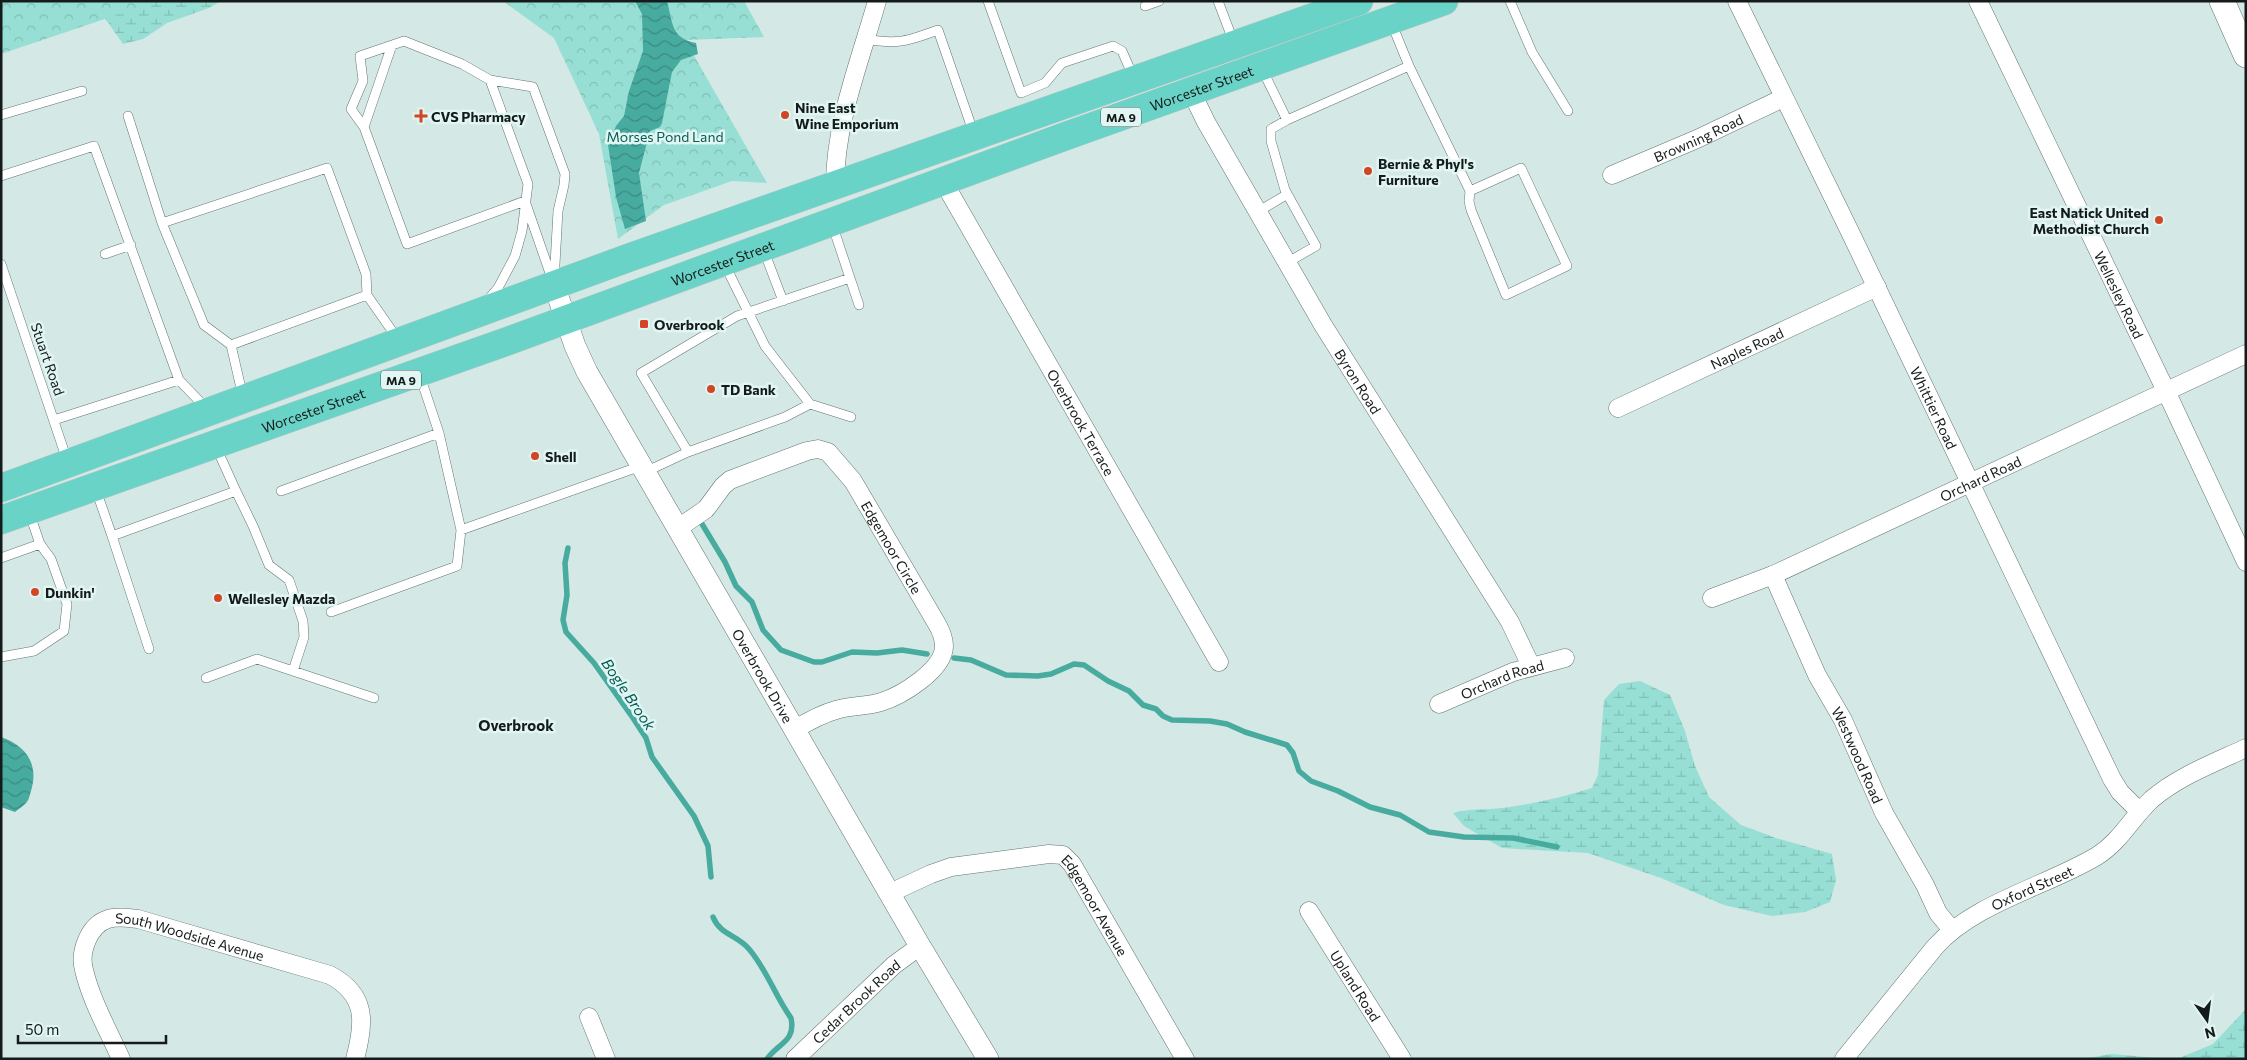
<svg xmlns="http://www.w3.org/2000/svg" width="2247" height="1060" font-family="Commissioner,sans-serif">
  <style>
    .wetland { fill: url(#wetland-marsh) }
    .park { fill: url(#park-crowns) }
    .water { fill: url(#water-waves) }
    .lines { fill: none; stroke-linecap: round; stroke-linejoin: round }
    .stream { stroke: #48ab9f; stroke-width: 5.5 }
    .service-casing { stroke: #637572; stroke-width: 10 }
    .minor-casing { stroke: #637572; stroke-width: 19 }
    .tertiary-casing { stroke: #637572; stroke-width: 22 }
    .secondary-casing { stroke: #637572; stroke-width: 26 }
    .trunk-casing { stroke: #c7c8c8; stroke-width: 29 }
    .service { stroke: #fff; stroke-width: 9 }
    .minor { stroke: #fff; stroke-width: 18 }
    .tertiary { stroke: #fff; stroke-width: 21 }
    .secondary { stroke: #fff; stroke-width: 25 }
    .trunk { stroke: #6ad3c7; stroke-width: 28 }
    .poi-dot { fill: #d14725; stroke: #e1f5f2; stroke-width: 2 }
    .labels { text-anchor: middle; dominant-baseline: central; stroke-width: 5; stroke-linejoin: round; paint-order: stroke }
    .shield { fill: #e1f5f2; stroke: #525c5b; stroke-width: 1 }
    .shield-label { font-size: 12px; font-weight: bold; fill: #141b1a }
    .street-label { font-size: 14px; fill: #141b1a; stroke: #e1f5f2 }
    .poi-label { font-size: 14px; font-weight: bold; fill: #141b1a; stroke: #e1f5f2; text-anchor: start }
    .park-label { font-size: 14px; fill: #055d55; stroke: #e1f5f2 }
    .water-label { font-size: 15px; font-style: italic; fill: #035c54; stroke: #e1f5f2 }
    .neighbourhood-label { font-size: 15px; font-weight: bold; fill: #141b1a; stroke: #e1f5f2 }
  </style>
  <defs>
    <pattern id="wetland-marsh" width="20" height="14" patternUnits="userSpaceOnUse" patternTransform="scale(1.25)"><rect width="20" height="14" fill="#97dfd4"/><path d="M1 5h8M5 5V1M11 12h8M15 12V8" fill="none" stroke="#81bfb5"/></pattern>
    <pattern id="park-crowns" width="20" height="18" patternUnits="userSpaceOnUse" patternTransform="scale(1.25)"><rect width="20" height="18" fill="#97dfd4"/><path d="M2 6a3 3 0 1 1 6 0M12 15a3 3 0 1 1 6 0" fill="none" stroke="#81bfb5"/></pattern>
    <pattern id="water-waves" width="16" height="10" patternUnits="userSpaceOnUse" patternTransform="scale(1.25)"><rect width="16" height="10" fill="#48ab9f"/><path d="M0 5q4-4 8 0t8 0" fill="none" stroke="#3b8a81"/></pattern>
  </defs>
  <rect width="100%" height="100%" fill="#d4e8e5"/>
  <path class="wetland" d="M 99,1 L 221,1 L 209,8 L 167,23 L 143,39 L 123,44 L 102,14 Z
    M 1640,681 L 1670,695 L 1685,731 L 1695,766 L 1709,797 L 1741,825 L 1776,838 L 1832,854 L 1836,880 L 1830,902 L 1805,912 L 1772,916 L 1724,905 L 1661,878 L 1588,853 L 1502,848 L 1464,826 L 1453,813 C 1470,808 1486,810 1503,808 C 1533,804 1563,797 1592,788 L 1598,775 L 1604,700 L 1619,684 Z
    M 2246,1009 L 2246,1059 L 2177,1059 L 2213,1044 Z
    M 2111,1054 L 2169,1059 L 2083,1059 Z"/>
  <path class="park" d="M 1,1 L 158,1 L 1,54 Z
    M 503,1 L 744,1 L 764,37 L 685,40 L 767,183 L 732,181 L 664,205 L 618,239 L 599,134 L 554,38 Z"/>
  <path class="water" d="M 635,1 L 667,1 C 673,24 671,38 696,43 L 698,54 L 681,60 L 672,72 L 662,123 L 660,127 L 650,131 L 639,173 L 646,221 L 625,229 L 616,197 L 608,145 L 616,126 L 624,116 L 629,91 L 643,51 L 642,14 Z
    M 1,737 C 27,746 39,765 31,791 C 30,794 29,799 27,802 C 24,806 18,809 15,812 L 1,807 Z"/>
  <g class="lines">
    <path class="stream" d="M 702,524 L 725,562 L 736,586 L 752,602 L 763,630 L 781,650 L 814,662 L 822,662 L 852,652 L 877,653 L 902,650 L 927,654
      M 568,548 L 565,563 L 567,595 L 563,620 L 566,632 L 594,663 L 633,718 L 646,738 L 652,757 L 694,816 L 708,846 L 711,877
      M 954,658 L 971,660 L 1006,675 L 1038,676 L 1051,674 L 1074,664 L 1084,665 L 1108,681 L 1129,691 L 1143,705 L 1156,709 L 1163,716 L 1172,720 L 1210,721 L 1227,724 L 1245,732 L 1287,745 L 1293,753 L 1299,771 L 1311,781 L 1338,791 L 1370,807 L 1400,815 L 1429,832 L 1464,837 L 1513,838 L 1557,847
      M 713,917 C 720,935 738,935 749,949 C 767,970 775,996 791,1018 C 796,1042 778,1043 767,1059"/>
    <defs>
      <path id="service" d="M 988,1 L 1021,93 L 1045,83 L 1062,63 L 1113,46 L 1122,51 L 1133,76
        M 1218,1 L 1234,43
        M 1510,1 L 1532,52 L 1568,111
        M 1145,6 L 1159,1
        M 1391,22 L 1409,66 L 1470,191 L 1469,201 L 1471,210 L 1506,295 L 1567,266 L 1521,168 L 1470,191
        M 866,39 C 897,45 908,41 938,30 L 974,134
        M 1262,69 L 1287,120
        M 1,115 L 82,91
        M 128,116 L 162,223 L 204,325 L 231,345 L 243,397
        M 364,127 L 392,45
        M 1,176 L 94,146 L 179,380
        M 525,201 L 407,244 L 364,127 L 351,109 L 363,81 L 360,56 L 404,41 L 462,64 L 490,80 L 533,87 L 565,174 L 564,185 L 558,211 L 554,282
        M 526,204 L 552,279
        M 1259,211 L 1286,195
        M 162,223 L 327,168 L 366,274 L 367,295 L 397,338
        M 832,224 L 859,305
        M 764,251 L 783,301
        M 105,254 L 131,245
        M 1288,262 L 1316,246 L 1285,190 L 1271,141 L 1271,129 L 1287,120 L 1409,66
        M 1,264 L 67,460
        M 725,265 L 765,346 L 810,404 L 851,417
        M 487,301 L 498,288 L 515,256 L 522,231 L 528,184 L 490,80
        M 231,345 L 367,295
        M 54,420 L 179,380 L 207,409
        M 688,452 L 641,373 L 737,316 L 850,278
        M 645,472 L 688,452 L 785,417 L 810,404
        M 96,490 L 112,536 L 236,491 L 216,447
        M 236,491 L 253,526 L 269,565 L 289,580 L 303,621 L 304,637 L 293,671
        M 281,491 L 439,433
        M 461,530 L 641,466
        M 112,536 L 149,649
        M 1,558 L 40,544
        M 331,612 L 457,566 L 461,530 L 439,433 L 420,376
        M 1,657 L 34,651 L 64,631 L 67,604 L 51,559 L 40,544 L 29,512
        M 206,678 L 257,659 L 374,698"/>
      <g id="minor">
        <path id="s1" d="M 1737,1 L 1852,236 L 2112,779 L 2120,792 L 2139,811"/>
        <path id="s2" d="M 1978,1 L 2166,391 L 2246,562"/>
        <path id="s3" d="M 1191,91 L 1206,122 L 1323,325 L 1510,622 L 1531,666"/>
        <path id="s4" d="M 1612,175 L 1697,139 L 1783,98"/>
        <path id="s5" d="M 943,181 L 1219,662"/>
        <path d="M 835,185 C 835,123 860,61 877,1"/>
        <path id="s6" d="M 1618,408 L 1877,287"/>
        <path id="s7" d="M 677,529 L 706,509 L 723,486 L 730,480 L 807,451 L 818,449 L 828,452 L 853,481 L 937,624 C 941,631 944,638 944,646 C 944,670 901,696 881,702 C 866,707 850,705 836,710 C 821,714 807,722 794,730"/>
        <path id="s8" d="M 1773,575 L 1817,675 L 1843,720 L 1884,813 L 1925,885 L 1938,913 L 1952,930"/>
        <path id="s9" d="M 1712,598 L 1773,575 L 2246,354"/>
        <path id="s10" d="M 1439,704 L 1513,672 L 1565,658"/>
        <path id="s11" d="M 890,893 L 931,874 L 951,867 L 1049,854 L 1063,855 L 1072,864 L 1185,1059"/>
        <path id="s12" d="M 1309,911 L 1402,1059"/>
        <path d="M 589,1017 L 606,1059"/>
        <path id="s13" d="M 121,1059 C 108,1030 91,1000 84,970 C 79,952 89,925 108,919 C 118,916 128,918 138,919 L 330,975 C 367,995 365,1022 355,1059"/>
        <path id="s14" d="M 795,1059 L 894,965 L 920,946"/>
        <path id="s15" d="M 1844,1059 L 1935,947 C 1974,903 2047,886 2097,856 C 2121,841 2132,817 2152,799 C 2179,776 2214,763 2246,748"/>
      </g>
      <g id="tertiary">
        <path id="s16" d="M 554,285 L 575,346 L 587,372 L 920,946 L 988,1059"/>
      </g>
      <path id="secondary" d="M 2222,1 L 2246,55"/>
      <g id="trunk">
        <path d="M 1,488 L 628,258 L 1359,1"/>
        <path id="s17" d="M 1,520 L 508,341 L 1066,136 L 1444,1"/>
      </g>
    </defs>
    <use href="#service" class="service-casing"/>
    <use href="#minor" class="minor-casing"/>
    <use href="#tertiary" class="tertiary-casing"/>
    <use href="#secondary" class="secondary-casing"/>
    <use href="#trunk" class="trunk-casing"/>
    <use href="#service" class="service"/>
    <use href="#minor" class="minor"/>
    <use href="#tertiary" class="tertiary"/>
    <use href="#secondary" class="secondary"/>
    <use href="#trunk" class="trunk"/>
  </g>
  <g class="poi-dot">
    <circle cx="785" cy="115" r="5"/>
    <path d="M418.5 108.5h5v5h5v5h-5v5h-5v-5h-5v-5h5z"/>
    <circle cx="1368" cy="171" r="5"/>
    <circle cx="2159" cy="220" r="5"/>
    <rect x="639" y="319" width="10" height="10" rx="2.5"/>
    <circle cx="711" cy="389" r="5"/>
    <circle cx="535" cy="456" r="5"/>
    <circle cx="35" cy="592" r="5"/>
    <circle cx="218" cy="598" r="5"/>
  </g>
  <g class="labels">
    <g class="shield">
      <rect x="1101" y="107.5" width="40" height="19" rx="4"/>
      <rect x="381" y="370.5" width="40" height="19" rx="4"/>
    </g>
    <g class="shield-label">
      <text x="1121" y="117">MA 9</text>
      <text x="401" y="380">MA 9</text>
    </g>
    <g class="street-label">
      <text stroke="none"><textPath href="#s17" startOffset="1276">Worcester Street</textPath></text>
      <text stroke="none"><textPath href="#s4" startOffset="94">Browning Road</textPath></text>
      <text stroke="none"><textPath href="#s17" startOffset="766">Worcester Street</textPath></text>
      <text stroke="none"><textPath href="#s2" startOffset="326">Wellesley Road</textPath></text>
      <text stroke="none"><textPath href="#s6" startOffset="142">Naples Road</textPath></text>
      <text transform="translate(48 359) rotate(71)">Stuart Road</text>
      <text stroke="none"><textPath href="#s3" startOffset="335">Byron Road</textPath></text>
      <text stroke="none"><textPath href="#s1" startOffset="452">Whittier Road</textPath></text>
      <text stroke="none"><textPath href="#s17" startOffset="331">Worcester Street</textPath></text>
      <text stroke="none"><textPath href="#s5" startOffset="278">Overbrook Terrace</textPath></text>
      <text stroke="none"><textPath href="#s9" startOffset="294">Orchard Road</textPath></text>
      <text stroke="none"><textPath href="#s7" startOffset="292">Edgemoor Circle</textPath></text>
      <text stroke="none"><textPath href="#s16" startOffset="444">Overbrook Drive</textPath></text>
      <text stroke="none"><textPath href="#s10" startOffset="68">Orchard Road</textPath></text>
      <text stroke="none"><textPath href="#s8" startOffset="199">Westwood Road</textPath></text>
      <text stroke="none"><textPath href="#s15" startOffset="259">Oxford Street</textPath></text>
      <text stroke="none"><textPath href="#s11" startOffset="239">Edgemoor Avenue</textPath></text>
      <text stroke="none"><textPath href="#s13" startOffset="242">South Woodside Avenue</textPath></text>
      <text stroke="none"><textPath href="#s12" startOffset="88">Upland Road</textPath></text>
      <text stroke="none"><textPath href="#s14" startOffset="84">Cedar Brook Road</textPath></text>
    </g>
    <g class="poi-label">
      <text x="795" y="107">Nine East<tspan x="795" dy="16">Wine Emporium</tspan></text>
      <text x="431" y="116">CVS Pharmacy</text>
      <text x="1378" y="163">Bernie &amp; Phyl's<tspan x="1378" dy="16">Furniture</tspan></text>
      <text x="2149" y="212" text-anchor="end">East Natick United<tspan x="2149" dy="16">Methodist Church</tspan></text>
      <text x="654" y="324">Overbrook</text>
      <text x="721" y="389">TD Bank</text>
      <text x="545" y="456">Shell</text>
      <text x="45" y="592">Dunkin'</text>
      <text x="228" y="598">Wellesley Mazda</text>
    </g>
    <g class="park-label">
      <text x="665" y="136">Morses Pond Land</text>
    </g>
    <g class="water-label">
      <text transform="translate(629 694) rotate(56)">Bogle Brook</text>
    </g>
    <g class="neighbourhood-label">
      <text x="516" y="725">Overbrook</text>
    </g>
  </g>
  <rect width="2247" height="1060" fill="none" stroke="#141b1a" stroke-width="5"/>
  <g transform="translate(2207 1020) rotate(166)" stroke="#e1f5f2" stroke-width="4" paint-order="stroke">
  <path d="M0-4L9 19L0 12L-9 19Z" fill="#141b1a"/>
  <text y="-8" font-size="14" font-weight="bold" text-anchor="middle" fill="#141b1a">N</text>
  </g>
  <path d="M18 1035v8h148v-8" fill="none" stroke="#141b1a" stroke-width="2.5"/>
  <text x="25" y="1035" font-size="15" fill="#141b1a" stroke="#e1f5f2" stroke-width="4" paint-order="stroke">50 m</text>
</svg>
